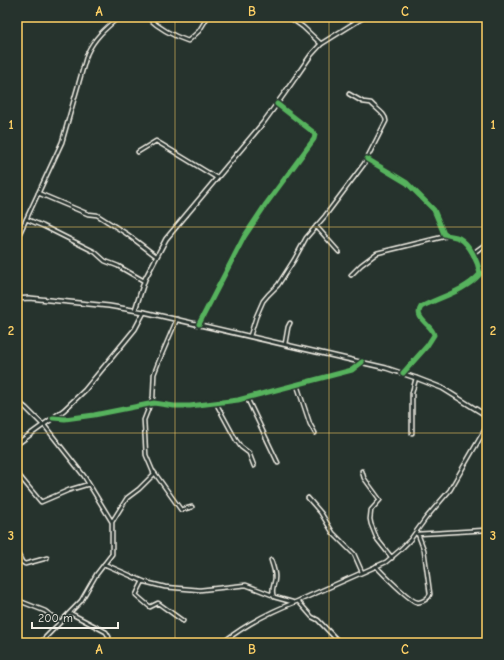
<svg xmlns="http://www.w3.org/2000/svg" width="504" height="660" font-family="'Comic Neue',sans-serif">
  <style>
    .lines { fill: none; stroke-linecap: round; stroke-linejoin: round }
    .minor-casing { stroke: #f4f1e8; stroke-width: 5.5 }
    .tertiary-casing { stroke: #f4f1e8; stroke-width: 6 }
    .secondary-casing { stroke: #f4f1e8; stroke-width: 6 }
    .minor { stroke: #26332d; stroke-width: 2.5 }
    .tertiary { stroke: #26332d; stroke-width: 3 }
    .secondary { stroke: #26332d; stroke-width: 3 }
    .cycleway-casing { stroke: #26332d; stroke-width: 8 }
    .cycleway { stroke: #56b35d; stroke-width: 5 }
    .grid { fill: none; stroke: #ffd166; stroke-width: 1; stroke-opacity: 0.55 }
    .neatline { fill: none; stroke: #ffd166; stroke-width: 1.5 }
    .grid-label { font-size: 13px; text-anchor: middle; font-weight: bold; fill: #ffd166 }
  </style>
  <rect width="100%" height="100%" fill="#26332d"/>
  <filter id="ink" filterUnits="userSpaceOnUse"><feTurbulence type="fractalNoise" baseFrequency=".025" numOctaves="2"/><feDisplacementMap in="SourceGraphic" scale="8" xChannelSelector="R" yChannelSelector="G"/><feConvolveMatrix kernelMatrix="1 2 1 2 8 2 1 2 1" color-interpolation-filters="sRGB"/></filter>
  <g filter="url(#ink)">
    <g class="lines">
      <defs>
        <path id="minor" d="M 147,17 C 159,28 173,36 188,41 L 199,31 L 207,18
          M 289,17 L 303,27 L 321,44
          M 138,152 L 156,141 L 217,178
          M 367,159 L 407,183 L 434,210 L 444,234 C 449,236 455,236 459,238 C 470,244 478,262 480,274 C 465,291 440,297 421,307 C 413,319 433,325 434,335 L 427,346 L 403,373
          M 38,193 L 88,214 L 97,215 L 127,234 L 156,256
          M 26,219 L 43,226 L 95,252 L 105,261 L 118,266 L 144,281
          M 316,226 L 339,252
          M 17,239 L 62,142 L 87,54 C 94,38 106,28 119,17
          M 472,254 L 487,243
          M 351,275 L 361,265 L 377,253 L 447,236
          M 199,324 L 244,237 L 266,204 L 314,139 L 315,135 L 313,132 L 277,104
          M 250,336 L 256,317 L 263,301 L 268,295 L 278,285 L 294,260 L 306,238 L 325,216 L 364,164 L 386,121 C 386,114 376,109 371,103 L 363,102 L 349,94
          M 285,344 L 288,327 L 290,323
          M 297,385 L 310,424 L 315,433
          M 247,398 L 278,463
          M 17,401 L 26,408 L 43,425
          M 216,403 L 236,440 L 241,447 L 249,453 L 254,466
          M 53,418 L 65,419 L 94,415 L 154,403 L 174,406 L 190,406 L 238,400 L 352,370 L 362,362
          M 412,433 L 412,393 L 416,378
          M 362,471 L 364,478 L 380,500 L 371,510 L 370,519 L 371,524 L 377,539 L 392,558
          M 154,472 L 181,510 L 192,507
          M 17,473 L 41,502 L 69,490 L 89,484
          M 308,498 L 321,513 L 333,533 L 354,554 L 362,572
          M 112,522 L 127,498 L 139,489 L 154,474 L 146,455 L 144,420 L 153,397 L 154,374 L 159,361 L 177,319
          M 417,534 L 487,530
          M 17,552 L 22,562 L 25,564 L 47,558
          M 271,560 C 273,566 275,571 275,577 C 275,585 270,590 274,597 L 292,602
          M 104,564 L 145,582 L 165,587 L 200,590 L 246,585 L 272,595
          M 376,566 C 382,573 410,601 417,602 C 422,603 429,598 430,594 L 424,550 L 418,534
          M 143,581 L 136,595 L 150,607 L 158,603 L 183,621
          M 17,600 L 45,611 L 60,622
          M 298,601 L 386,562 L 400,550 L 410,540 L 426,518 L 450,490 L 487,426
          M 70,613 L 106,632 L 109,637 L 107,643
          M 45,638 L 48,643
          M 40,643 L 81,601 L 96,575 L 112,554 L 112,522 L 84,476 L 44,425
          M 222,643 C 245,625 271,611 298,601 L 312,617 L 318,620 L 340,643"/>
        <path id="tertiary" d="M 17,444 L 64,410 L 85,390 L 135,329 L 144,312"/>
        <path id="secondary" d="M 17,299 L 29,298 L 109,306 L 144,312 L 386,368 L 416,378 L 442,388 L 487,416
          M 135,310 L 145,279 L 166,239 L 263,123 L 284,94 L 311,55 L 321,44 L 364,17"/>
      </defs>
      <use href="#minor" class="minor-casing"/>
      <use href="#tertiary" class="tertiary-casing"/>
      <use href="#secondary" class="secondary-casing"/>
      <use href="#minor" class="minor"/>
      <use href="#tertiary" class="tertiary"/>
      <use href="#secondary" class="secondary"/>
      <defs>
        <path id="cycleway" d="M 367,159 L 407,183 L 434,210 L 444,234 C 449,236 455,236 459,238 C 470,244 478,262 480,274 C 465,291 440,297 421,307 C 413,319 433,325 434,335 L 427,346 L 403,373
          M 199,324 L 244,237 L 266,204 L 314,139 L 315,135 L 313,132 L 277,104
          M 53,418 L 65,419 L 94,415 L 154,403 L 174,406 L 190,406 L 238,400 L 352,370 L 362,362"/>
      </defs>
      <use href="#cycleway" class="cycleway-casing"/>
      <use href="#cycleway" class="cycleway"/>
    </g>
  </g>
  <path class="grid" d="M 175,17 L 175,643M 329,17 L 329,643M 17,227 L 487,227M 17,433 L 487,433"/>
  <rect width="504" height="660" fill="none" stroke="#26332d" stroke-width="44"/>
  <path d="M32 622v6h86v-6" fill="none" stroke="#f4f1e8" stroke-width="2"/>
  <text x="38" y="622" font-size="12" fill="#f4f1e8" stroke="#26332d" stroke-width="3" paint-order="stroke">200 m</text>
  <rect x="22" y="22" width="460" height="616" class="neatline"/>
  <g class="grid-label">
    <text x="99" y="16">A</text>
    <text x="252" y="16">B</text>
    <text x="405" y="16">C</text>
    <text x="11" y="129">1</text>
    <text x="493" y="129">1</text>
    <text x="11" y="335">2</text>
    <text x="493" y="335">2</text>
    <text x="11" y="540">3</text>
    <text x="493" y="540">3</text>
    <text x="99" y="654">A</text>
    <text x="252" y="654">B</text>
    <text x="405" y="654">C</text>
  </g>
</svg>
